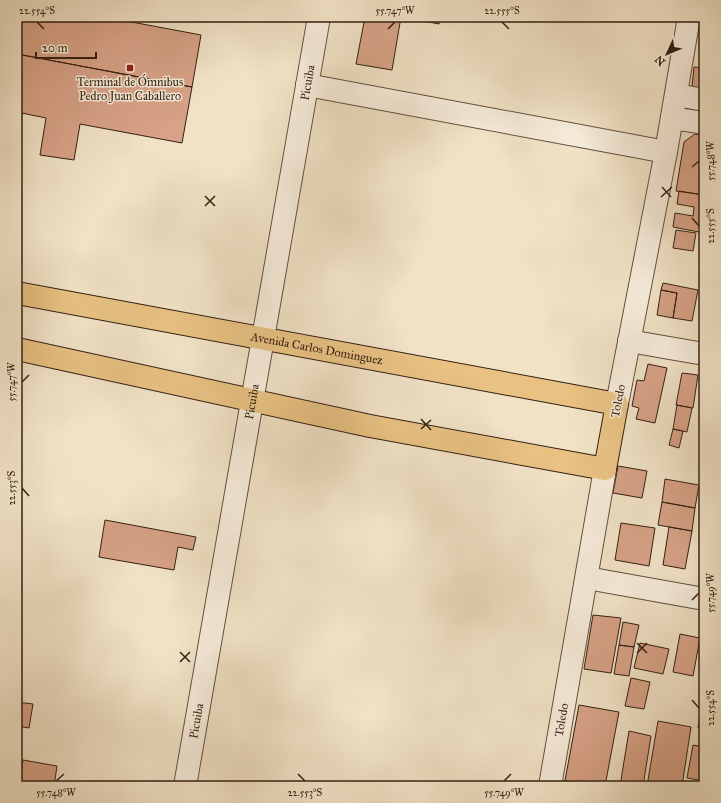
<svg xmlns="http://www.w3.org/2000/svg" width="721" height="803" font-family="'IM FELL Great Primer',serif">
  <style>
    .building { fill: #d7a287; stroke: #332012 }
    .lines { fill: none; stroke-linecap: round; stroke-linejoin: round }
    .minor-casing { stroke: #62503f; stroke-width: 24 }
    .major-casing { stroke: #332012; stroke-width: 24 }
    .minor { stroke: #f6ecda; stroke-width: 22 }
    .major { stroke: #e8c183; stroke-width: 22 }
    .ticks { fill: none; stroke: #332012; stroke-width: 1.5 }
    .poi-dot { fill: #8f2418; stroke: #f6ecda; stroke-width: 1.5 }
    .labels { text-anchor: middle; dominant-baseline: central; stroke-width: 3; stroke-linejoin: round; paint-order: stroke }
    .poi-label { font-size: 12px; fill: #332012; stroke: #f6ecda }
    .street-label { font-size: 12px; fill: #332012; stroke: #f6ecda }
    .neatline { fill: none; stroke: #332012; stroke-width: 1.5 }
    .ticks-label { font-size: 10px; text-anchor: middle; fill: #332012 }
  </style>
  <rect width="100%" height="100%" fill="#f1e2c6"/>
  <filter id="stains"><feTurbulence type="fractalNoise" baseFrequency=".005" numOctaves="4"/><feColorMatrix values="0 0 0 0 .2 0 0 0 0 .09 0 0 0 0 .02 0 0 0 .5 -.17"/></filter>
  <radialGradient id="worn" r=".72"><stop offset=".6" stop-color="#630" stop-opacity="0"/><stop offset="1" stop-color="#630" stop-opacity=".3"/></radialGradient>
  <path class="building" d="M 17,17 L 105,17 L 201,35 L 192,87 L 17,54 Z
    M 365,17 L 401,17 L 392,70 L 356,64 Z
    M 403,17 L 441,17 L 439,24 Z
    M 17,54 L 192,87 L 182,143 L 80,124 L 74,160 L 40,155 L 46,118 L 17,112 Z
    M 694,67 L 704,68 L 704,89 L 692,87 Z
    M 695,134 L 704,135 L 704,195 L 676,191 L 684,142 Z
    M 679,191 L 704,195 L 704,233 L 673,227 L 675,213 L 693,216 L 694,207 L 677,204 Z
    M 676,230 L 696,233 L 693,251 L 673,248 Z
    M 663,283 L 698,290 L 692,321 L 673,318 L 677,293 L 661,290 Z
    M 661,290 L 677,293 L 673,318 L 657,315 Z
    M 648,364 L 667,368 L 655,423 L 636,419 L 639,408 L 632,406 L 637,380 L 644,381 Z
    M 682,373 L 698,375 L 693,408 L 676,405 Z
    M 677,405 L 692,408 L 687,432 L 673,429 Z
    M 673,429 L 683,431 L 679,448 L 669,445 Z
    M 618,466 L 647,471 L 642,498 L 613,493 Z
    M 665,479 L 699,485 L 695,508 L 662,502 Z
    M 662,502 L 695,508 L 692,531 L 658,525 Z
    M 105,520 L 196,537 L 193,550 L 178,547 L 174,570 L 99,557 Z
    M 621,523 L 655,528 L 649,566 L 615,560 Z
    M 669,527 L 692,531 L 685,569 L 663,565 Z
    M 704,549 L 704,581 L 699,580 Z
    M 593,615 L 621,618 L 611,673 L 584,669 Z
    M 623,622 L 639,625 L 634,647 L 619,645 Z
    M 680,634 L 700,638 L 693,676 L 673,672 Z
    M 640,643 L 669,649 L 663,674 L 634,668 Z
    M 619,645 L 634,647 L 629,676 L 614,674 Z
    M 631,678 L 650,682 L 644,709 L 625,706 Z
    M 704,689 L 704,729 L 698,728 Z
    M 17,702 L 33,704 L 29,728 L 17,726 Z
    M 579,705 L 619,712 L 605,786 L 564,786 Z
    M 658,721 L 691,727 L 682,786 L 647,786 Z
    M 629,731 L 651,736 L 643,786 L 620,786 Z
    M 693,745 L 704,747 L 704,781 L 687,778 Z
    M 23,760 L 57,766 L 54,786 L 19,786 Z"/>
  <g class="lines">
    <defs>
      <g id="minor">
        <path d="M 307,85 L 666,152"/>
        <path d="M 677,95 L 704,100"/>
        <path d="M 672,118 L 704,123"/>
        <path d="M 629,341 L 704,354"/>
        <path d="M 617,404 L 666,152 L 689,17"/>
        <path d="M 587,578 L 704,599"/>
        <path id="s1" d="M 185,786 L 319,17"/>
        <path id="s2" d="M 550,786 L 605,469"/>
      </g>
      <g id="major">
        <path id="s3" d="M 17,293 L 617,404 L 605,469 L 370,426 L 17,349"/>
      </g>
    </defs>
    <use href="#minor" class="minor-casing"/>
    <use href="#major" class="major-casing"/>
    <use href="#minor" class="minor"/>
    <use href="#major" class="major"/>
  </g>
  <path class="ticks" d="M 37,22 L 44,29M 502,22 L 509,29M 388,29 L 395,22M 692,167 L 699,161M 662,187 L 671,197M 205,196 L 215,206M 661,197 L 672,187M 205,206 L 215,196M 692,218 L 699,226M 22,382 L 29,375M 421,419 L 431,430M 421,429 L 431,420M 22,488 L 29,496M 692,600 L 699,593M 637,643 L 647,653M 180,652 L 190,662M 637,653 L 647,643M 180,662 L 190,652M 692,700 L 699,708M 298,774 L 305,781M 56,781 L 64,774M 504,781 L 511,774"/>
  <rect class="poi-dot" x="126" y="64" width="8" height="8" rx="2"/>
  <g class="labels">
    <g class="poi-label">
      <text x="130" y="82">Terminal de Ómnibus<tspan x="130" dy="14">Pedro Juan Caballero</tspan></text>
    </g>
    <g class="street-label">
      <text stroke="none"><textPath href="#s1" startOffset="714">Picuiba</textPath></text>
      <text stroke="none"><textPath href="#s3" startOffset="305">Avenida Carlos Dominguez</textPath></text>
      <text transform="translate(618 401) rotate(-79)">Toledo</text>
      <text stroke="none"><textPath href="#s1" startOffset="390">Picuiba</textPath></text>
      <text stroke="none"><textPath href="#s2" startOffset="67">Toledo</textPath></text>
      <text stroke="none"><textPath href="#s1" startOffset="66">Picuiba</textPath></text>
    </g>
  </g>
  <rect width="721" height="803" fill="none" stroke="#f1e2c6" stroke-width="44"/>
  <g transform="translate(667 54) rotate(226)" stroke="#f6ecda" stroke-width="3" paint-order="stroke">
  <path d="M0-3L7 15L0 10L-7 15Z" fill="#332012"/>
  <text y="-6" font-size="11" font-weight="bold" text-anchor="middle" fill="#332012">N</text>
  </g>
  <path d="M36 52v6h60v-6" fill="none" stroke="#332012" stroke-width="2"/>
  <text x="42" y="52" font-size="12" fill="#332012" stroke="#f6ecda" stroke-width="3" paint-order="stroke">20 m</text>
  <rect x="22" y="22" width="677" height="759" class="neatline"/>
  <g class="ticks-label">
    <text x="37" y="14">22.554°S</text>
    <text x="395" y="14">55.747°W</text>
    <text x="502" y="14">22.555°S</text>
    <text transform="translate(710 161) rotate(-90)" y="4">55.748°W</text>
    <text transform="translate(710 226) rotate(-90)" y="4">22.555°S</text>
    <text transform="translate(11 382) rotate(-90)" y="4">55.747°W</text>
    <text transform="translate(11 488) rotate(-90)" y="4">22.553°S</text>
    <text transform="translate(710 593) rotate(-90)" y="4">55.749°W</text>
    <text transform="translate(710 708) rotate(-90)" y="4">22.554°S</text>
    <text x="56" y="796">55.748°W</text>
    <text x="305" y="796">22.553°S</text>
    <text x="504" y="796">55.749°W</text>
  </g>
  <rect width="100%" height="100%" filter="url(#stains)"/>
  <rect width="100%" height="100%" fill="url(#worn)"/>
</svg>
